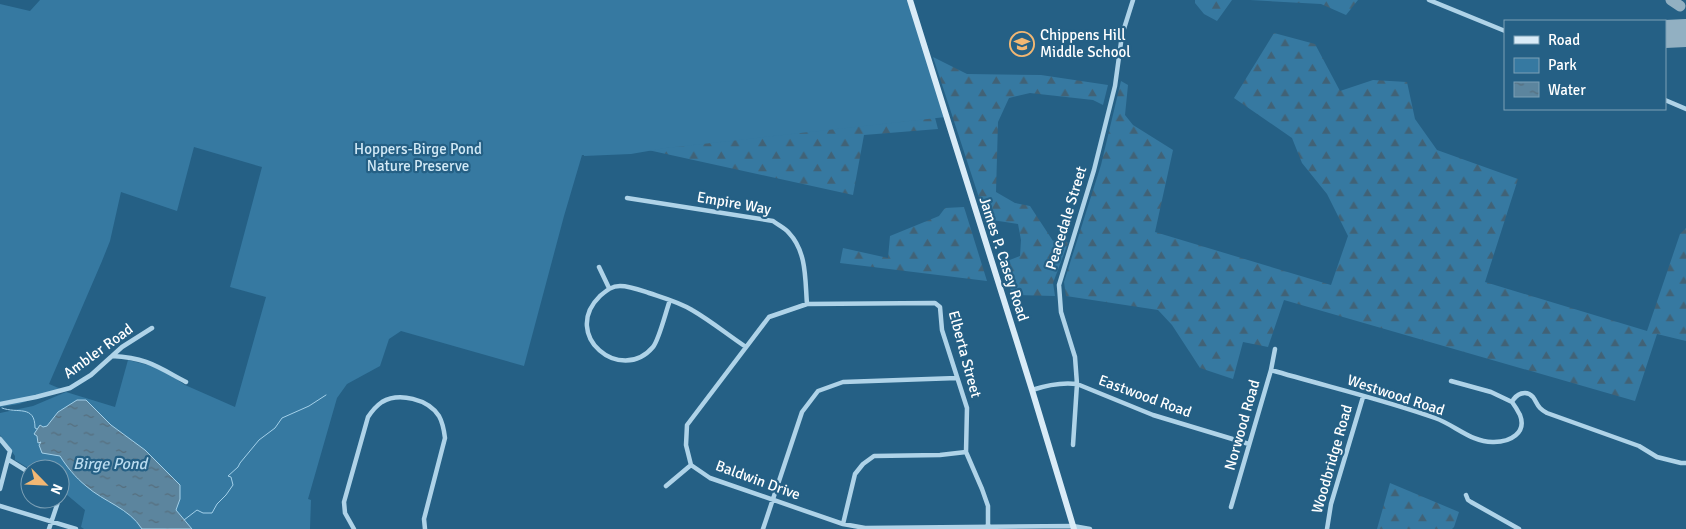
<svg xmlns="http://www.w3.org/2000/svg" width="1686" height="529" font-family="Signika,sans-serif">
  <style>
    .forest { fill: url(#forest-firs) }
    .green { fill: #3679a1 }
    .water { fill: url(#water-ripples); stroke: #a3d0e9 }
    .lines { fill: none; stroke-linecap: round; stroke-linejoin: round }
    .stream { stroke: #a3d0e9; stroke-width: 1 }
    .taxiway { stroke: #92b0c2; stroke-width: 11 }
    .runway { stroke: #92b0c2; stroke-width: 28 }
    .street { stroke: #afd3e8; stroke-width: 4.5 }
    .secondary { stroke: #d9ebf7; stroke-width: 6 }
    .labels { text-anchor: middle; dominant-baseline: central; stroke-width: 4.5; stroke-linejoin: round; paint-order: stroke }
    .poi-label { font-size: 15px; fill: #fff; stroke: #256085; text-anchor: start }
    .park-label { font-size: 15px; fill: #d2e9f6; stroke: #256085 }
    .street-label { font-size: 15px; fill: #fff; stroke: #256085 }
    .water-label { font-size: 16px; font-style: italic; fill: #badcf0; stroke: #256085 }
  </style>
  <defs>
    <pattern id="forest-firs" width="22" height="20" patternUnits="userSpaceOnUse" patternTransform="scale(1.25)"><rect width="22" height="20" fill="#3679a1"/><path d="M5 1l3.5 6h-7zM16 11l3.5 6h-7z" fill="#416276"/></pattern>
    <pattern id="water-ripples" width="26" height="14" patternUnits="userSpaceOnUse" patternTransform="scale(1.25)"><rect width="26" height="14" fill="#5c859e"/><path d="M2 4q2-2 4 0t4 0M15 11q2-2 4 0t4 0" fill="none" stroke="#566e7d"/></pattern>
  </defs>
  <rect width="100%" height="100%" fill="#256085"/>
  <path class="forest" d="M 1195,0 L 1232,0 L 1217,21 L 1204,14 L 1195,3 Z
    M 1250,0 L 1358,0 L 1346,15 L 1321,4 Z
    M 1274,33 L 1315,44 L 1340,91 L 1373,80 L 1407,82 L 1415,119 L 1437,150 L 1518,179 L 1485,282 L 1647,331 L 1680,234 L 1686,228 L 1686,341 L 1657,334 L 1635,401 L 1284,300 L 1268,347 L 1243,342 L 1233,379 L 1200,368 L 1172,325 L 1158,310 L 1066,296 L 1064,282 L 1101,165 L 1121,81 L 1128,85 L 1125,115 L 1133,125 L 1173,150 L 1155,232 L 1331,285 L 1348,236 L 1327,194 L 1302,163 L 1292,138 L 1234,98 Z
    M 933,57 L 967,74 L 1041,75 L 1108,85 L 1103,105 L 1093,100 L 1030,93 L 1009,98 L 998,122 L 996,192 L 1015,203 L 1030,206 L 1053,241 L 1062,237 L 1068,243 L 1053,283 L 1055,296 L 1012,295 L 1002,263 L 1020,256 L 1021,240 L 1018,224 L 986,219 Z
    M 933,110 L 938,129 L 864,135 L 853,195 L 648,150 Z
    M 964,207 L 987,281 L 840,263 L 843,248 L 888,258 L 890,236 L 939,216 L 945,208 Z
    M 1390,483 L 1459,512 L 1454,527 L 1452,529 L 1377,529 Z"/>
  <path class="green" d="M 40,0 L 910,0 L 946,117 L 666,148 L 631,154 L 584,156 L 584,155 L 582,155 L 564,216 L 524,366 L 401,331 L 389,339 L 380,366 L 347,384 L 337,398 L 308,499 L 311,500 L 310,529 L 84,529 L 81,527 L 85,510 L 60,489 L 60,469 L 30,469 L 15,460 L 15,456 L 0,435 L 0,413 L 33,406 L 66,392 L 115,407 L 128,360 L 160,368 L 185,385 L 235,407 L 266,297 L 230,287 L 262,167 L 194,147 L 177,211 L 121,192 L 110,241 L 102,261 L 49,384 L 61,389 L 19,404 L 0,407 L 0,4 L 30,11 Z"/>
  <path class="water" d="M 77,400 L 86,400 L 111,425 L 145,450 L 180,485 L 180,499 L 176,510 L 192,529 L 142,529 C 129,508 104,502 86,486 C 75,477 67,467 60,456 L 42,453 L 39,445 L 41,442 L 38,443 L 37,436 L 34,434 L 40,425 L 43,427 L 47,426 L 58,412 Z"/>
  <g class="lines">
    <path class="stream" d="M 2,408 C 17,414 35,404 35,428 L 37,429
      M 184,520 L 197,510 L 203,513 L 212,513 L 217,504 L 226,495 L 233,485 L 231,477 L 228,476 L 238,467 L 240,463 L 259,440 L 275,428 L 282,418 L 309,406 L 326,395"/>
    <path class="taxiway" d="M 1671,0 L 1680,6"/>
    <path class="runway" d="M 1665,34 L 1686,33"/>
    <path class="street" d="M 1429,0 L 1505,31
      M 1665,100 L 1686,109
      M 627,198 L 773,221 C 778,225 785,228 789,233 C 807,252 805,280 807,304
      M 599,267 L 609,288
      M 670,300 C 666,311 659,340 653,347 C 621,385 560,335 600,296 C 606,291 611,286 620,286 C 630,286 640,290 649,293 C 664,298 679,302 692,310 C 711,321 728,335 746,347
      M 112,356 C 147,358 156,366 186,382
      M 1271,370 C 1325,386 1382,399 1435,418 C 1455,425 1472,443 1494,442 C 1510,442 1527,433 1520,415 C 1518,411 1515,406 1512,402 C 1516,394 1526,389 1533,397 C 1536,401 1537,405 1540,408 C 1542,410 1545,412 1547,413 L 1639,446 L 1657,457 L 1681,463 L 1686,463
      M 1451,381 L 1491,392 L 1512,402
      M 1032,390 C 1047,385 1061,382 1077,384 L 1153,415 L 1249,444
      M 0,404 L 36,397 L 70,388 L 91,375 L 122,347 L 152,328
      M 0,439 L 10,451 L 0,489
      M 1073,445 L 1077,384 L 1075,357 L 1061,312 L 1059,285 L 1094,170 L 1115,86 L 1122,35 L 1133,0
      M 9,460 L 30,473
      M 666,486 L 691,465
      M 1466,495 L 1468,500 L 1471,502 L 1519,529
      M 0,506 L 76,529
      M 1231,507 L 1271,370 L 1275,349
      M 843,524 L 855,474 L 863,464 L 874,456 L 940,455 L 966,452
      M 988,526 L 988,506 L 982,489 L 966,452 L 967,408 L 942,330 L 940,307 L 935,303 L 807,304 L 769,317 L 687,425 L 686,445 L 691,465 L 710,478 L 843,524 L 865,528 L 1073,526 L 1090,529
      M 49,529 L 59,499
      M 354,529 L 345,513 L 344,502 L 368,417 C 372,411 376,406 382,402 C 399,392 428,399 439,416 C 443,423 444,430 445,438 L 424,519 L 425,529
      M 763,529 L 802,412 L 818,391 L 843,382 L 957,378
      M 1327,529 L 1331,504 L 1363,397"/>
    <path class="secondary" d="M 910,0 L 1032,390 L 1074,529"/>
  </g>
  <defs>
    <symbol id="school-ring" viewBox="-11 -11 22 22"><circle r="9.5" fill="#256085" stroke="#f2b773" stroke-width="1.5"/><path d="M0-5L7-2L0 1L-7-2ZM-4 1L0 2.5L4 1V4Q0 6-4 4Z" fill="#f2b773"/></symbol>
  </defs>
  <g fill-rule="evenodd">
    <use href="#school-ring" x="1008" y="30" width="28" height="28"/>
  </g>
  <g class="labels">
    <g class="poi-label">
      <text x="1040" y="35">Chippens Hill<tspan x="1040" dy="17">Middle School</tspan></text>
    </g>
    <g class="park-label">
      <text x="418" y="149">Hoppers-Birge Pond<tspan x="418" dy="17">Nature Preserve</tspan></text>
    </g>
    <g class="street-label">
      <text transform="translate(734 203) rotate(10)">Empire Way</text>
      <text transform="translate(1066 218) rotate(-73)">Peacedale Street</text>
      <text transform="translate(1004 259) rotate(72)">James P. Casey Road</text>
      <text transform="translate(98 351) rotate(-36)">Ambler Road</text>
      <text transform="translate(965 354) rotate(75)">Elberta Street</text>
      <text transform="translate(1396 395) rotate(18)">Westwood Road</text>
      <text transform="translate(1145 396) rotate(20)">Eastwood Road</text>
      <text transform="translate(1242 425) rotate(-74)">Norwood Road</text>
      <text transform="translate(1332 459) rotate(-74)">Woodbridge Road</text>
      <text transform="translate(758 480) rotate(20)">Baldwin Drive</text>
    </g>
    <g class="water-label">
      <text x="110" y="464">Birge Pond</text>
    </g>
  </g>
  <rect x="1504" y="20" width="162" height="90" fill="#256085" stroke="#7ca0b6"/>
  <rect x="1514" y="36" width="25" height="8" fill="#d9ebf7" stroke="#7ca0b6"/>
  <text x="1548" y="45" font-size="15" fill="#ffffff">Road</text>
  <rect x="1514" y="58" width="25" height="15" fill="#3679a1" stroke="#7ca0b6"/>
  <text x="1548" y="70" font-size="15" fill="#ffffff">Park</text>
  <rect x="1514" y="82" width="25" height="15" fill="url(#water-ripples)" stroke="#7ca0b6"/>
  <text x="1548" y="95" font-size="15" fill="#ffffff">Water</text>
  <g transform="translate(45 484) rotate(114)"><circle r="24" fill="#256085" stroke="#7ca0b6"/>
  <path d="M0-4L9 19L0 12L-9 19Z" fill="#f2b773"/>
  <text y="-8" font-size="14" font-weight="bold" text-anchor="middle" fill="#ffffff">N</text>
  </g>
</svg>
